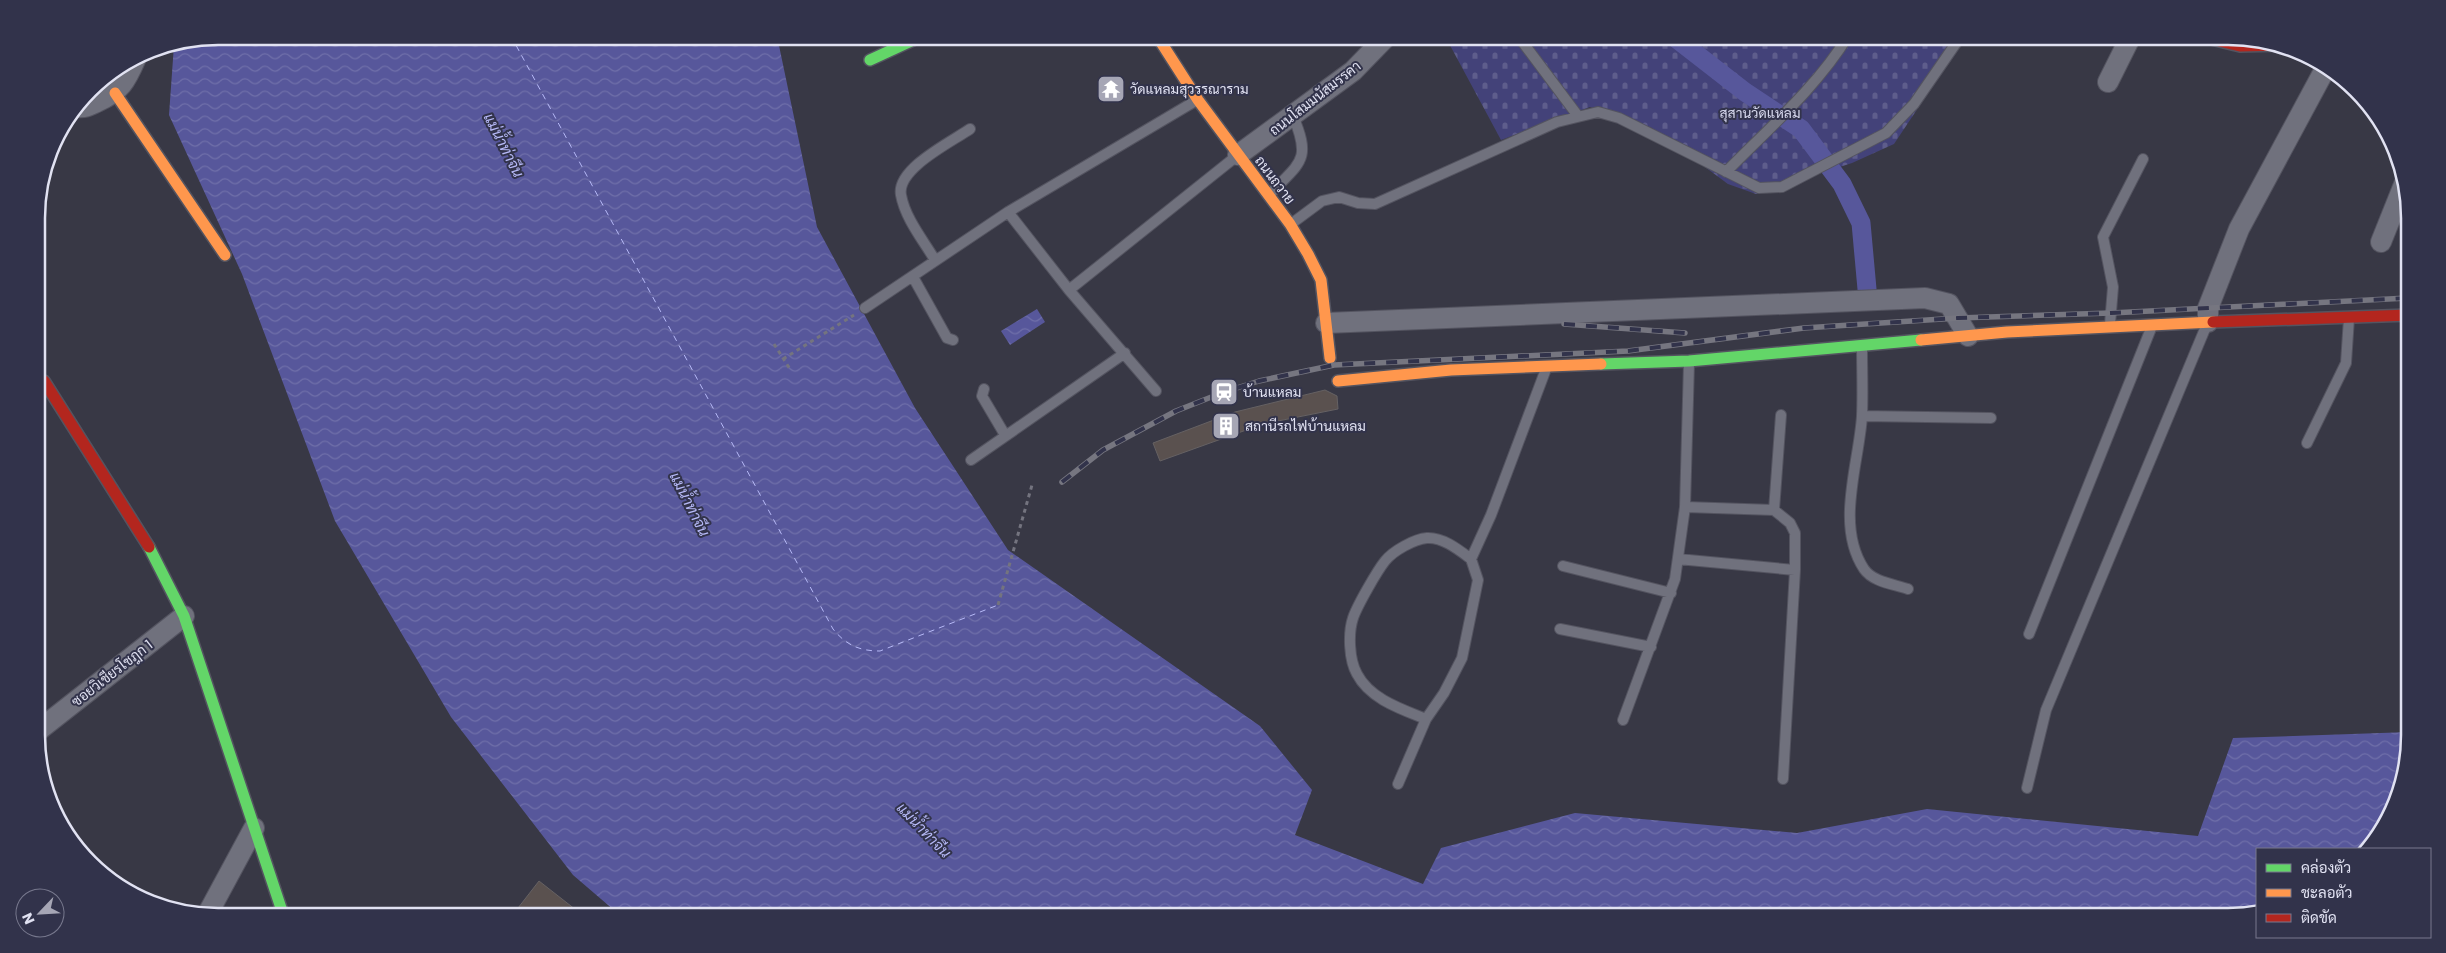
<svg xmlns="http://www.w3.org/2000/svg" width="2446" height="953" font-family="Poppins,Sarabun,sans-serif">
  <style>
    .cemetery { fill: url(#cemetery-stones) }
    .water { fill: url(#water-waves) }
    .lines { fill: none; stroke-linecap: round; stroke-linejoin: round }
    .canal { stroke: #57579b; stroke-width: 19 }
    .ferry { stroke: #b6b9f7; stroke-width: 1; stroke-dasharray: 6 5; stroke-linecap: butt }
    .building { fill: #5a514f; stroke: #656163 }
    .lane-casing { stroke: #545460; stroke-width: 12 }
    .street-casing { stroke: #545460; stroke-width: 22 }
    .fast-casing { stroke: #545460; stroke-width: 14 }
    .slow-casing { stroke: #545460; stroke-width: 14 }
    .jam-casing { stroke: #545460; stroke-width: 14 }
    .path { stroke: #74747f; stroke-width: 3; stroke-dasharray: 4 4; stroke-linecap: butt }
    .lane { stroke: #70717d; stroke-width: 10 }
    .street { stroke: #70717d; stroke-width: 20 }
    .fast { stroke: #63d668; stroke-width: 11 }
    .slow { stroke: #ff974d; stroke-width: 11 }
    .jam { stroke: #b3261e; stroke-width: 11 }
    .rail-casing { stroke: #767680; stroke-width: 5.5 }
    .rail { stroke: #32334b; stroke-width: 4; stroke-dasharray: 11; stroke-linecap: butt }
    .labels { text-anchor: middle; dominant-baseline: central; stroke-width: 4; stroke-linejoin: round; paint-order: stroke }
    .poi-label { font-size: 14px; fill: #e1e2f2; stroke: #32334b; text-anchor: start }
    .street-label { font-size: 14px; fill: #e1e2f2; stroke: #32334b }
    .park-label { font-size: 14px; fill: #d8daef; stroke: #32334b }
    .water-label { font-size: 15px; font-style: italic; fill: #b6b9f7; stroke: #32334b }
    .rim { fill: none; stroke: #e1e2f2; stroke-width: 2.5 }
  </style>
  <defs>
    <pattern id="cemetery-stones" width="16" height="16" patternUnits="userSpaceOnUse" patternTransform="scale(1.25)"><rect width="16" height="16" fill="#434279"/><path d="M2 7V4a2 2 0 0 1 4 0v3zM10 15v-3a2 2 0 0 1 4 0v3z" fill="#5e5d8c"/></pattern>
    <pattern id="water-waves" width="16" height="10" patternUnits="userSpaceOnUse" patternTransform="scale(1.25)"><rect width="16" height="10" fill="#57579b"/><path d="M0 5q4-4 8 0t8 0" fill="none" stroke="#6f6fa9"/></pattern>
  </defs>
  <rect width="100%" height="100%" fill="#383845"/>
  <path class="cemetery" d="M 1445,36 L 1966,36 L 1894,144 L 1852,163 L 1756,194 L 1728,184 L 1652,128 L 1590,107 L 1501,140 Z"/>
  <path class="water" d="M 218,36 L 777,36 L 817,227 L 915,408 L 1008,550 L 1260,726 L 1312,790 L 1295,835 L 1423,884 L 1441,848 L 1575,813 L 1797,833 L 1927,809 L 2198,836 L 2233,738 L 2410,732 L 2400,794 L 2369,849 L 2257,849 L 2257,913 L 2240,916 L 622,917 L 573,875 L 451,717 L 335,521 L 242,274 L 169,115 L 174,45 Z
    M 1037,309 L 1045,322 L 1010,345 L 1001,331 Z"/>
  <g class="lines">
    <path class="canal" d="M 1673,36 L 1745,92 L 1801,129 L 1842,184 L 1861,223 L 1867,289"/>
    <path class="ferry" d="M 511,36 L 833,629 C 846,645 859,651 880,651 L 998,605"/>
  </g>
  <path class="building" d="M 1325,390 L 1337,396 L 1338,409 L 1263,424 L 1160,461 L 1153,443 L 1235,412 Z
    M 539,881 L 585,917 L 511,917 Z"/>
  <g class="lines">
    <defs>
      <path id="lane" d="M 1518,36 L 1578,116
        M 1726,172 C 1768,129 1817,87 1848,36
        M 1270,194 C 1300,162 1312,161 1293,116
        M 1008,212 L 1197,100
        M 1291,224 L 1322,201 L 1339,197 L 1358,203 L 1375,204 L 1557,122 L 1598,112 L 1619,118 L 1759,188 L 1782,187 L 1886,133 L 1914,104 L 1961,36
        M 935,260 C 923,240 905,218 901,195 C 896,169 951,142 970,129
        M 913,277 L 947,338 L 953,340
        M 1069,290 L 1238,155
        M 865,308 L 1008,212 L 1069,290 L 1156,391
        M 2110,324 L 2113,287 L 2103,237 L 2143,159
        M 1862,347 C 1862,370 1863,393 1862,416 C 1859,464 1835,525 1864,569 C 1873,582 1893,584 1908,589
        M 984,389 L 982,396 L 1005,435
        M 1862,416 L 1991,418
        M 2307,443 L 2346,363 L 2349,318
        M 971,460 L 1125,353
        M 1685,507 L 1774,510 L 1790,523 L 1795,533 L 1795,570
        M 1774,510 L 1781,415
        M 1471,559 L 1491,515 L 1546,369
        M 1678,559 L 1795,570 L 1783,779
        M 1563,566 L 1671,593
        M 1560,629 L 1651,647
        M 2029,634 L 2152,326
        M 1623,720 L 1675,579 L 1685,507 L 1689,363
        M 1398,784 L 1426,719 L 1444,693 L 1462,658 L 1478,580 L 1471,559 C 1459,550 1443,537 1427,538 C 1414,539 1393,551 1385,561 C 1377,571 1357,606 1353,618 C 1348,633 1349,660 1357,674 C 1370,699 1401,709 1426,719
        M 2027,788 L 2046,710 L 2207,324"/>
      <path id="street" d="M 2108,82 L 2131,36
        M 78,107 C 86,108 90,105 97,102 C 121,91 126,81 136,58
        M 1238,155 L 1353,71 L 1387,36
        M 2381,242 L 2405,182
        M 2208,322 L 2208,308 L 2239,229 L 2324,71
        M 1326,323 L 1925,298 L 1949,304 L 1968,336
        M 39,730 L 184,616
        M 207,915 L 254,828"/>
      <path id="fast" d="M 870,60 L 922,36
        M 1601,364 L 1689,361 L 1921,340
        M 149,547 L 184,616 L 284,917"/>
      <path id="slow" d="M 1157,36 L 1198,100 L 1290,224 L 1308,254 L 1321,280 L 1330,358
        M 115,93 L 225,255
        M 1921,340 L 2007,332 L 2213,322
        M 1338,381 L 1451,370 L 1601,364"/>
      <path id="jam" d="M 2199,36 L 2240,46 L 2282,45
        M 2213,322 L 2409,315
        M 44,381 L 149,547"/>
    </defs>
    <use href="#lane" class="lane-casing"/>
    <use href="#street" class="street-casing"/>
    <use href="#fast" class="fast-casing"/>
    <use href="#slow" class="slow-casing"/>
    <use href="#jam" class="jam-casing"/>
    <path class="path" d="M 774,344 L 790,369
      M 783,359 L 854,315
      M 998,605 L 1032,485"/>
    <use href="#lane" class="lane"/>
    <use href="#street" class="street"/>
    <use href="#fast" class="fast"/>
    <use href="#slow" class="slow"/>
    <use href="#jam" class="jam"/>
    <defs>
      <path id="rail" d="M 1564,324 L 1685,333
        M 1062,482 L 1103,450 L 1176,411 L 1224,392 L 1259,381 L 1334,365 L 1628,351 L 1804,328 L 1958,318 L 2111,313 L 2408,298"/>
    </defs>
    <use href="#rail" class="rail-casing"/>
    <use href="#rail" class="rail"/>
  </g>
  <defs>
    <symbol id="temple-square" viewBox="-11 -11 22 22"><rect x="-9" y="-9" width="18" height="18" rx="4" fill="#a6a6b5" stroke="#32334b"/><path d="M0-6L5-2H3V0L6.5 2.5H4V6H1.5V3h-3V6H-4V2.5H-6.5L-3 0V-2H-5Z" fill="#fff"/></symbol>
    <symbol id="station-square" viewBox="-11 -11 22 22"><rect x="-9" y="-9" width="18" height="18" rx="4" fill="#a6a6b5" stroke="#32334b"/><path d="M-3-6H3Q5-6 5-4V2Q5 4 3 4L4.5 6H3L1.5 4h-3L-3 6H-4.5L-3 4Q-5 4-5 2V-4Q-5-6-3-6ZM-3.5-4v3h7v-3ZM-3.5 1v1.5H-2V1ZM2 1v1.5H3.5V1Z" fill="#fff"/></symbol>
    <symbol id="building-square" viewBox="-11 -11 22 22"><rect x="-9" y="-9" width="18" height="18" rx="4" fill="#a6a6b5" stroke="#32334b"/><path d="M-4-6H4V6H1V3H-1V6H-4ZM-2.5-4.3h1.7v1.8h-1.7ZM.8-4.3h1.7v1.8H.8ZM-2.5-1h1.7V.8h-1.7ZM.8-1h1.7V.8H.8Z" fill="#fff"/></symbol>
  </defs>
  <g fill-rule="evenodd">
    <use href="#temple-square" x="1095" y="73" width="32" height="32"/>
    <use href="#station-square" x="1208" y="376" width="32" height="32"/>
    <use href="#building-square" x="1210" y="410" width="32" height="32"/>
  </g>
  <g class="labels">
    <g class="poi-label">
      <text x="1130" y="89">วัดแหลมสุวรรณาราม</text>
      <text x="1243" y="392">บ้านแหลม</text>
      <text x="1245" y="426">สถานีรถไฟบ้านแหลม</text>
    </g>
    <g class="street-label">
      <text transform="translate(1315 98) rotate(-38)">ถนนโสมมนัสมรรคา</text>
      <text transform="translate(1275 180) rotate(53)">ถนนถวาย</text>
      <text transform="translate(112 673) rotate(-38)">ซอยวิเชียรโชฎก 1</text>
    </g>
    <g class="park-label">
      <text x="1760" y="113">สุสานวัดแหลม</text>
    </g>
    <g class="water-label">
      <text transform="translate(504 145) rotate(63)">แม่น้ำท่าจีน</text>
      <text transform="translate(690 504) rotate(63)">แม่น้ำท่าจีน</text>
      <text transform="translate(924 830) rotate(46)">แม่น้ำท่าจีน</text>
    </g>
  </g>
  <path d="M0 0H2446V953H0ZM218 45H2228A173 173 0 0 1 2401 218V735A173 173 0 0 1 2228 908H218A173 173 0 0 1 45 735V218A173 173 0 0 1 218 45Z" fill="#32334b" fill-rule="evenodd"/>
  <path class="rim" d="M218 45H2228A173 173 0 0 1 2401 218V735A173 173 0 0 1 2228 908H218A173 173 0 0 1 45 735V218A173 173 0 0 1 218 45Z"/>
  <rect x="2256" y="848" width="175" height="90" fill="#32334b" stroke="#78798e"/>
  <rect x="2266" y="864" width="25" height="8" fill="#63d668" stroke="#78798e"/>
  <text x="2301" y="873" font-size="15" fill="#e1e2f2">คล่องตัว</text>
  <rect x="2266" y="889" width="25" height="8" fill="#ff974d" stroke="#78798e"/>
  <text x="2301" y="898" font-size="15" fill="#e1e2f2">ชะลอตัว</text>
  <rect x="2266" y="914" width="25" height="8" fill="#b3261e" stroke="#78798e"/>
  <text x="2301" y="923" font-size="15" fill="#e1e2f2">ติดขัด</text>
  <g transform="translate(40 913) rotate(245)"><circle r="24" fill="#32334b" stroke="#78798e"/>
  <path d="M0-4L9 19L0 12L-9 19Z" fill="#a6a6b5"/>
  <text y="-8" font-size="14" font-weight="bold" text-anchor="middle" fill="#e1e2f2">N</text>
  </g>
</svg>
